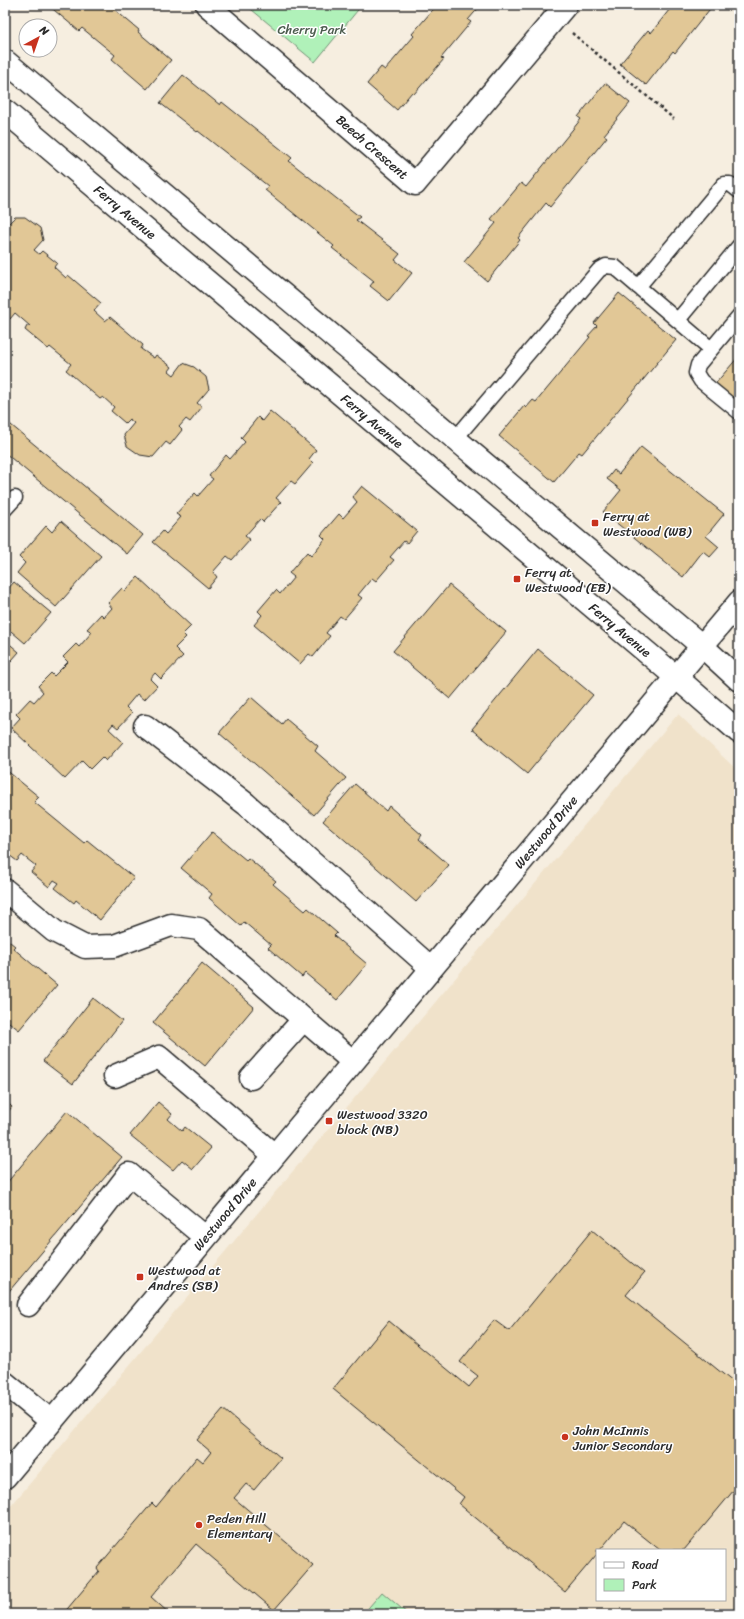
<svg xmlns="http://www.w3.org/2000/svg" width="744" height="1619" font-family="Sriracha,sans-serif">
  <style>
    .built { fill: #f0e2ca; fill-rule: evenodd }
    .park { fill: #b0f1b9; stroke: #6e8e72 }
    .building { fill: #e1c796; stroke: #2b2b2b }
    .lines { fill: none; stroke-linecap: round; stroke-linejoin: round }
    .service-casing { stroke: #2b2b2b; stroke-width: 17 }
    .minor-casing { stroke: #2b2b2b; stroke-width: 25 }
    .tertiary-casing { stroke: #2b2b2b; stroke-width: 25 }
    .secondary-casing { stroke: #2b2b2b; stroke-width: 25 }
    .path { stroke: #2b2b2b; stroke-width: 2.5; stroke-dasharray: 3 3; stroke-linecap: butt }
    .service { stroke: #fff; stroke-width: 14 }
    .minor { stroke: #fff; stroke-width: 22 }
    .tertiary { stroke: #fff; stroke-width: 22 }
    .secondary { stroke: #fff; stroke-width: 22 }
    .poi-dot { fill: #c8321e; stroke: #fff; stroke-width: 1.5 }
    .labels { text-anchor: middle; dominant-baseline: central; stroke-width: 3; stroke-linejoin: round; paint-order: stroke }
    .park-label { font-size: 13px; fill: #4c5c4e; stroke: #fff }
    .street-label { font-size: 13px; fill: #2b2b2b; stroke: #fff }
    .poi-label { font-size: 13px; fill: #2b2b2b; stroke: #fff; text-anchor: start }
  </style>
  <rect width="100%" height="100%" fill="#f6eee0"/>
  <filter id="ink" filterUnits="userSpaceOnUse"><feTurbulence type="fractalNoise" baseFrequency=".025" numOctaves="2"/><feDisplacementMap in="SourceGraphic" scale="8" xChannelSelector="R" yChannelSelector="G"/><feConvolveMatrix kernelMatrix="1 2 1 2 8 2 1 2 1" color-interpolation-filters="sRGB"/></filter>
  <g filter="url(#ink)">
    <path class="built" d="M 678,714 L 739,772 L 739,1614 L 5,1614 L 5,1513 ZM 597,1550 L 725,1550 L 725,1600 L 597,1600 Z"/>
    <path class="park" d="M 246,5 L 362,5 L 315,62 Z
      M 382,1592 L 408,1614 L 363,1614 Z"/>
    <path class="building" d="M 48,5 L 109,5 L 139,30 L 138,32 L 171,60 L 147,89 L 112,59 L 115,55 L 82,28 L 79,31 Z
      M 437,5 L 481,5 L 468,20 L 471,22 L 441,58 L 444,59 L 414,94 L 412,92 L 397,110 L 367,84 L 381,67 L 385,70 L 414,36 L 412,34 Z
      M 673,5 L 713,5 L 675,53 L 673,51 L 646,85 L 620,64 L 648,30 L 651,33 Z
      M 183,75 L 220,105 L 222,102 L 292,158 L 289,161 L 360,217 L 356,220 L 400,254 L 395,260 L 412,273 L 389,301 L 370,286 L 374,281 L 332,248 L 334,246 L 265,190 L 268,186 L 198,131 L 197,132 L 160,103 Z
      M 605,83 L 630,103 L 604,135 L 607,137 L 550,207 L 546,203 L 518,238 L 520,240 L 487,281 L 464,262 L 496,223 L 491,219 L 521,183 L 526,187 L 581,119 L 578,117 Z
      M 15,217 L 25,217 L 40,228 L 43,240 L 34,250 L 39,254 L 42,251 L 57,263 L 54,267 L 66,278 L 68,275 L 101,303 L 94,311 L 105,321 L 110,317 L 143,345 L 141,349 L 154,358 L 156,355 L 172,367 L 169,371 L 174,375 L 183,363 L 194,367 L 206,377 L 209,389 L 197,403 L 202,407 L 190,422 L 186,419 L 179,427 L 182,430 L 170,445 L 166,442 L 153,457 L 140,455 L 127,446 L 124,435 L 134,423 L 129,419 L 125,423 L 111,411 L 114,407 L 103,397 L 100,399 L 66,370 L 71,364 L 50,347 L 48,349 L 25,330 L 27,326 L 30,326 L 15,313 L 10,319 L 5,314 L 5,227 Z
      M 619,293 L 676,340 L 582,454 L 579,452 L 554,482 L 499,436 L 524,406 L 526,408 L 533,400 L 536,402 L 590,337 L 588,336 L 597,326 L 594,323 Z
      M 739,356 L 739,405 L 715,384 Z
      M 270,411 L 316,450 L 309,459 L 313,463 L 295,484 L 291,481 L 276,498 L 281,502 L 263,522 L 260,519 L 245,536 L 250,540 L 232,560 L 227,556 L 213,572 L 217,577 L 208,588 L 153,542 L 163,531 L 166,534 L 181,517 L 176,514 L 195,493 L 198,496 L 213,479 L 209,476 L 226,455 L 230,459 L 245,442 L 241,438 L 258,417 L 262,421 Z
      M 5,420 L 143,535 L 127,554 L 5,453 Z
      M 641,447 L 724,514 L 706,536 L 719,547 L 710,557 L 703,551 L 683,577 L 603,512 L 621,490 L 607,479 L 614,470 L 619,474 Z
      M 362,486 L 417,531 L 407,543 L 404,541 L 390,557 L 394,560 L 376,581 L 372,578 L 358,595 L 362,598 L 344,619 L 340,616 L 326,633 L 330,636 L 313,657 L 309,654 L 300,664 L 254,625 L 262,615 L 258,611 L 276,590 L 280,594 L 294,577 L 289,573 L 307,552 L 311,556 L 325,539 L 321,535 L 339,514 L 343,518 L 357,502 L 353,497 Z
      M 61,521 L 101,556 L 56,607 L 17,573 L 25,563 L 19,557 L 46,526 L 52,532 Z
      M 138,577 L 191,626 L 183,634 L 186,637 L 175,648 L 183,656 L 161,679 L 155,673 L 150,679 L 157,686 L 144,700 L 137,694 L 126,707 L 132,713 L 118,728 L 113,724 L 109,729 L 123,742 L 106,761 L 102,757 L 90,769 L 82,761 L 65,779 L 11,728 L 20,718 L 16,714 L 30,699 L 34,702 L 43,692 L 38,686 L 51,673 L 54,676 L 68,662 L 63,657 L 76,644 L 79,647 L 92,632 L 87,629 L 101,614 L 104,617 L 112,608 L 108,603 L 122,588 L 125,591 Z
      M 14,582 L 51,613 L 25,643 L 5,626 L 5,592 Z
      M 449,585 L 506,632 L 450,699 L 393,651 Z
      M 5,640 L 19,652 L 5,668 Z
      M 538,649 L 593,695 L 527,774 L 472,729 Z
      M 251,697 L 282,724 L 286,719 L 318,746 L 315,751 L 346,778 L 314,815 L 219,733 Z
      M 5,769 L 39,797 L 34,802 L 84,843 L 87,840 L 134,878 L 100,920 L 76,900 L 74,903 L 55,888 L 59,883 L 54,880 L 49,887 L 31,872 L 36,866 L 22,855 L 17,861 L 5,852 Z
      M 355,784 L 386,811 L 389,806 L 422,835 L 419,839 L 449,865 L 416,902 L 323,821 Z
      M 212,832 L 246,860 L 248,858 L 276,881 L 273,884 L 305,911 L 308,908 L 337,933 L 334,936 L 367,964 L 337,1000 L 305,973 L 302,977 L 268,948 L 271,945 L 244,922 L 241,926 L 209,898 L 212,894 L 181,868 Z
      M 5,938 L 15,946 L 13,948 L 57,985 L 19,1030 L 5,1019 Z
      M 202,963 L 254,1007 L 205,1066 L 153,1023 Z
      M 93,998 L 122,1021 L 73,1084 L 43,1061 Z
      M 5,1100 L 12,1107 L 5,1115 Z
      M 158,1102 L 172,1114 L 168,1119 L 182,1131 L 185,1127 L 211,1148 L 193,1169 L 182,1160 L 173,1170 L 130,1135 Z
      M 67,1111 L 122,1157 L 5,1296 L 5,1185 Z
      M 592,1230 L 644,1273 L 626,1295 L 739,1387 L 739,1484 L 684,1550 L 660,1550 L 624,1521 L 600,1550 L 597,1550 L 597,1554 L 565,1592 L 459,1504 L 464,1497 L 333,1389 L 389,1321 L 469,1387 L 478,1376 L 460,1362 L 494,1320 L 509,1331 Z
      M 223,1409 L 281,1458 L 254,1490 L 246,1484 L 234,1498 L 313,1565 L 274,1610 L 196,1544 L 151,1597 L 170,1614 L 63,1614 L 99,1571 L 97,1568 L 152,1503 L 156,1507 L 197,1457 L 203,1462 L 211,1452 L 197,1440 Z"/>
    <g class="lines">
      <defs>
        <path id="service" d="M 638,287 L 724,184 L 730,184 L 739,191
          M 739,316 L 698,365 L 696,373 L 701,381 L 739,412
          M 678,320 L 739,246
          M 455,439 L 599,270 L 606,266 L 615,267 L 711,349
          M 5,509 L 15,498"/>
        <path id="minor" d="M 207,5 L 415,184 L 566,5
          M 145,726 L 246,804 L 431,968
          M 5,890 L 54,931 L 85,947 L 114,946 L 171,925 L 199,929 L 352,1061
          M 115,1076 L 159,1057 L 274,1155
          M 251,1078 L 304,1019
          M 28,1305 L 129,1174 L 205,1237
          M 5,1383 L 51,1421"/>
        <path id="tertiary" d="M 5,1477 L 739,602"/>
        <path id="secondary" d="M 5,61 L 702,646 L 739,680
          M 5,111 L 676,677 L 739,732"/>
      </defs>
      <use href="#service" class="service-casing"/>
      <use href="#minor" class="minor-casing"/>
      <use href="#tertiary" class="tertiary-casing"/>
      <use href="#secondary" class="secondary-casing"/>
      <path class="path" d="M 572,33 L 674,119"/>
      <use href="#service" class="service"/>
      <use href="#minor" class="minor"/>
      <use href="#tertiary" class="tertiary"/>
      <use href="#secondary" class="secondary"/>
    </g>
  </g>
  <g class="poi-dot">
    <rect x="591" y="519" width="8" height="8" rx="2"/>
    <rect x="513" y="575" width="8" height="8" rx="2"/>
    <rect x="325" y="1117" width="8" height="8" rx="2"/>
    <rect x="136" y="1273" width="8" height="8" rx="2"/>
    <circle cx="565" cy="1437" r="4"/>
    <circle cx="199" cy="1525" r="4"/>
  </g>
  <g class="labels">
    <g class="park-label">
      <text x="312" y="29">Cherry Park</text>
    </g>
    <g class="street-label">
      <text transform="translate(372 147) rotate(41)">Beech Crescent</text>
      <text transform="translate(125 212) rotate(40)">Ferry Avenue</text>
      <text transform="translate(372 421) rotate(40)">Ferry Avenue</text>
      <text transform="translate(620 630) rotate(40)">Ferry Avenue</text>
      <text transform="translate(546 832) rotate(-50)">Westwood Drive</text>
      <text transform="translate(225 1214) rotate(-50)">Westwood Drive</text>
    </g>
    <g class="poi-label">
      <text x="603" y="516">Ferry at<tspan x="603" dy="15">Westwood (WB)</tspan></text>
      <text x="525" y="572">Ferry at<tspan x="525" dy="15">Westwood (EB)</tspan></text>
      <text x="337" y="1114">Westwood 3320<tspan x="337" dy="15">block (NB)</tspan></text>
      <text x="148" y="1270">Westwood at<tspan x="148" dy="15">Andres (SB)</tspan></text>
      <text x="573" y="1430">John McInnis<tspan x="573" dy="15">Junior Secondary</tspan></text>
      <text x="207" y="1518">Peden Hill<tspan x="207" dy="15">Elementary</tspan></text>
    </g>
  </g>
  <rect width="744" height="1619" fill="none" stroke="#fff" stroke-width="20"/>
  <rect x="10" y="10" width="724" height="1599" fill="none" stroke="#2b2b2b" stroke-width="1.5" filter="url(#ink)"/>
  <rect x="596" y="1549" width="130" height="52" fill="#ffffff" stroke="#aaaaaa"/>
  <rect x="604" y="1562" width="20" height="6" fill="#ffffff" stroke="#aaaaaa"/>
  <text x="632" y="1569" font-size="12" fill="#2b2b2b">Road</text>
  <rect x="604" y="1579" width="20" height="12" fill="#b0f1b9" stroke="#aaaaaa"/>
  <text x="632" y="1589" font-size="12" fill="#2b2b2b">Park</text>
  <g transform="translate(38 38) rotate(40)"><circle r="19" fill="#ffffff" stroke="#aaaaaa"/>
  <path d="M0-3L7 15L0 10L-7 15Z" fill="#c8321e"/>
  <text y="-6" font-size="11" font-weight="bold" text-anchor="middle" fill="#2b2b2b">N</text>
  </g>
</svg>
